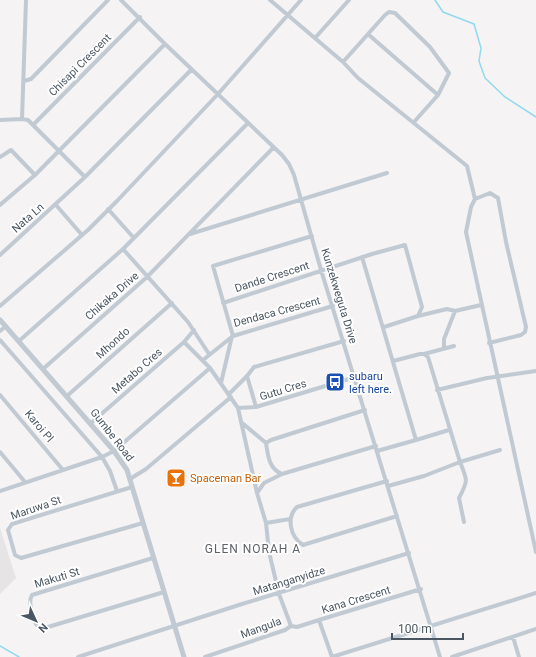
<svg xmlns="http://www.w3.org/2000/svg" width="536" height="657" font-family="Roboto,sans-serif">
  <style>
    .education { fill: #e6e4e5 }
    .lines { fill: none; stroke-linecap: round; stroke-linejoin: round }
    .stream { stroke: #90daee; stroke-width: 1.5 }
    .minor { stroke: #c1cad2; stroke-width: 4 }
    .tertiary { stroke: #c1cad2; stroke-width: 5 }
    .labels { text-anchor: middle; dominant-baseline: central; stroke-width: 4; stroke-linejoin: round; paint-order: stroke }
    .street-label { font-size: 11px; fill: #4a5661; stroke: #fff }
    .transit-label { font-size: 11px; fill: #164399; stroke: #fff; text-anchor: start }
    .food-label { font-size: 11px; fill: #c56008; stroke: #fff; text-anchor: start }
    .neighbourhood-label { font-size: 12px; letter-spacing: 1px; fill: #5f6368; stroke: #fff }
  </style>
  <rect width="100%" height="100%" fill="#f5f3f3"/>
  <path class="education" d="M 0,528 L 16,578 L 0,594 Z"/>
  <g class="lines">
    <path class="stream" d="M 435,0 L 443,12 L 474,24 L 481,48 L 479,61 L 485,78 L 505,97 L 536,117
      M 0,646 L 19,657"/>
    <path class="minor" d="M 121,0 L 165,44 L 282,155 L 289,164 L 294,175 L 321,270 L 440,657
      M 270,0 L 343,62 L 358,78 L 467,166 L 475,199 L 471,207 L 466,232 L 536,552
      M 369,35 L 438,95
      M 315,38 L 349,0
      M 343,62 L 385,15 L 389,12 L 395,13 L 430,47 L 449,73 L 438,95 L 414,122
      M 24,81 L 31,79 L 108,0
      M 22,119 L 26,0
      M 0,120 L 22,119 L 28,120 L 85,177
      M 33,125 L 140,17
      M 0,157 L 11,150 L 35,175 L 0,205
      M 35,175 L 165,44
      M 475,199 L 490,193 L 498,198 L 506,242 L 526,327 L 525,332 L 521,335 L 489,343
      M 56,205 L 82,235
      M 108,209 L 133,237
      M 190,234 L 387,173
      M 123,249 L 188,322 L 209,354
      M 0,255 L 85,177 L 191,70
      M 362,257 L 416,440 L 377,451
      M 223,303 L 372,254 L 405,245 L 422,307 L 418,316 L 384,327
      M 0,306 L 88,230 L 117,201 L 218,94 L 301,0
      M 418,316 L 447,309 L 455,311 L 481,305
      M 0,331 L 6,326
      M 233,336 L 213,266 L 312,236
      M 0,340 L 102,457 L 110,471 L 117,491
      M 19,341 L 123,249 L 248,123
      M 344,341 L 254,367 L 247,376 L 256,407 L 355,377
      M 184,342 L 210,368 L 238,408 L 257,493 L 266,523 L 269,552 L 279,594 L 291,626 L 285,630 L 205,657
      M 444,348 L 444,339 L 455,311
      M 424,354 L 454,346
      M 203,360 L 233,336 L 333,306
      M 43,369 L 147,277 L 273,148
      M 221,383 L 232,336
      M 437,390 L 487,378 L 536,371
      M 229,394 L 247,376
      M 0,395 L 63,470
      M 67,396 L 172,303
      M 238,408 L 256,407
      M 365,410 L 271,440 L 266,443 C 268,456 269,469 282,474 L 376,446
      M 241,422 L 266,443
      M 91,423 L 184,342 L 194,330
      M 416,440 L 449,430
      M 0,452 L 25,482
      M 130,479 L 146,469 L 231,397
      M 387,481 L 297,507 C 286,517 290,537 303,545 L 397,516
      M 388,486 L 424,476 L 460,462 L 428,357 L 424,354 L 420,354 L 393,361
      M 132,487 L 12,524 L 8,530 L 15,555 L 21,558 L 143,523
      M 0,491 L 102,457 L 114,451 L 210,368
      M 257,493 L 264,483 L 282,474
      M 464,522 L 459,498 C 468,481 468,481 460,462 L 500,450
      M 266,523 L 290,519
      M 153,558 L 32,595 C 28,601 32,617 36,624 C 39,628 44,628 48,627 L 164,592
      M 421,589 L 319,620 L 332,657 L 536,593
      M 291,626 L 297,627 L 319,620
      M 513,637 L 519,657
      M 78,657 L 242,604 L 409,553
      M 452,657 L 536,629"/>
    <path class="tertiary" d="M 0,320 L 114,451 L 127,470 L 184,657"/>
  </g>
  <defs>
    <symbol id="bus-square" viewBox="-11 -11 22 22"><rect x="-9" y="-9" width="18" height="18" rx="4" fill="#1a4fb4" stroke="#fff"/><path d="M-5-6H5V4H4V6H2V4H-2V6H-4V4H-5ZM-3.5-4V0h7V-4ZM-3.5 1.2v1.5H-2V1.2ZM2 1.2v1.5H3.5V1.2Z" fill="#fff"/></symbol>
    <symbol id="bar-square" viewBox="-11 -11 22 22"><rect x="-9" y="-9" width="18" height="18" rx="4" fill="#e8710a" stroke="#fff"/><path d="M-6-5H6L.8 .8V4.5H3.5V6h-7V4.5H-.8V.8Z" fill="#fff"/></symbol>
  </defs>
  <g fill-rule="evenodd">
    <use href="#bus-square" x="324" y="371" width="22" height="22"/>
    <use href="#bar-square" x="165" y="467" width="22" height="22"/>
  </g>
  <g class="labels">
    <g class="street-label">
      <text transform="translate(80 65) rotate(-45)">Chisapi Crescent</text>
      <text transform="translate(28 218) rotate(-41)">Nata Ln</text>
      <text transform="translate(272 277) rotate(-18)">Dande Crescent</text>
      <text transform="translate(112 296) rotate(-41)">Chikaka Drive</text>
      <text transform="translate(339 296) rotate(73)">Kunzekweguta Drive</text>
      <text transform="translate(277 312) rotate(-15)">Dendaca Crescent</text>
      <text transform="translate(113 343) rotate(-42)">Mhondo</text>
      <text transform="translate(137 371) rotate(-41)">Metabo Cres</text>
      <text transform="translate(283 390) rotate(-17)">Gutu Cres</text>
      <text transform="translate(39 426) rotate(50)">Karoi Pl</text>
      <text transform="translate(112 435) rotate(52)">Gumbe Road</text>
      <text transform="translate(36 508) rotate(-19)">Maruwa St</text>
      <text transform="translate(57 578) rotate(-17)">Makuti St</text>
      <text transform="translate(289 581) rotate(-17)">Matanganyidze</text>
      <text transform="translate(356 600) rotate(-17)">Kana Crescent</text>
      <text transform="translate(261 628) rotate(-20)">Mangula</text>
    </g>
    <g class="transit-label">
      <text x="349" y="376">subaru<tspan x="349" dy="13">left here.</tspan></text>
    </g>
    <g class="food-label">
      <text x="190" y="478">Spaceman Bar</text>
    </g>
    <g class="neighbourhood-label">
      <text x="253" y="549">GLEN NORAH A</text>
    </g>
  </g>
  <g transform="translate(36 621) rotate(134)" stroke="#ffffff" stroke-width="3" paint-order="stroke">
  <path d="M0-3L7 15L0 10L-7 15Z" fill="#4a5661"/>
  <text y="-6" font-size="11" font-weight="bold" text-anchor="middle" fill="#4a5661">N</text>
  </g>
  <path d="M392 633v6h71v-6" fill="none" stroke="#4a5661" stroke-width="2"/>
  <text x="398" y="633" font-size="12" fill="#4a5661" stroke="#ffffff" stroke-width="3" paint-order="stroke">100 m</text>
</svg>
